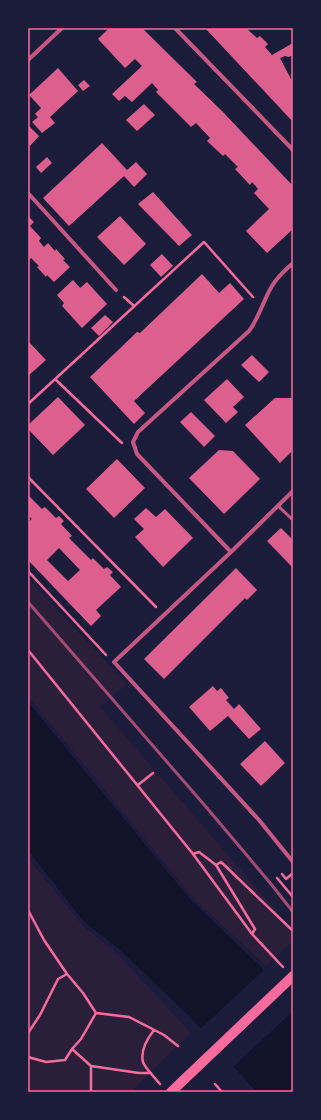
<svg xmlns="http://www.w3.org/2000/svg" width="321" height="1120" font-family="'DejaVu Sans',sans-serif">
  <style>
    .green { fill: #2a1e3b }
    .water { fill: #12122b }
    .pier { fill: #1b1b3a }
    .building { fill: #dd5f8e; fill-rule: evenodd }
    .lines { fill: none; stroke-linecap: round; stroke-linejoin: round }
    .path { stroke: #ff6b9d; stroke-width: 2.5 }
    .service { stroke: #c65784; stroke-width: 3 }
    .minor { stroke: #c65784; stroke-width: 4 }
    .primary { stroke: #ff6b9d; stroke-width: 10 }
    .rail { stroke: #a44b75; stroke-width: 3 }
    .neatline { fill: none; stroke: #ff6b9d; stroke-width: 1.5 }
  </style>
  <rect width="100%" height="100%" fill="#1b1b3a"/>
  <path class="green" d="M 28,578 L 127,684 L 100,707 L 293,930 L 293,941 L 266,966 L 194,899 L 28,696 Z
    M 28,858 L 84,927 L 117,953 L 191,1033 L 131,1092 L 28,1092 Z"/>
  <path class="water" d="M 28,702 L 190,899 L 260,966 L 293,1010 L 293,1092 L 257,1092 L 230,1063 L 190,1017 L 118,948 L 84,922 L 28,850 Z"/>
  <path class="pier" d="M 265,969 L 293,1007 L 293,1011 L 232,1068 L 199,1030 Z"/>
  <path class="building" d="M 109,28 L 142,28 L 197,82 L 194,84 L 223,112 L 293,186 L 293,229 L 267,253 L 246,231 L 269,209 L 254,193 L 258,189 L 252,182 L 250,185 L 235,169 L 238,167 L 225,154 L 223,156 L 207,141 L 210,138 L 196,123 L 191,127 L 156,92 L 158,90 L 152,83 L 132,102 L 125,96 L 119,101 L 112,94 L 142,66 L 135,59 L 125,68 L 98,39 Z
    M 205,28 L 246,28 L 257,38 L 260,36 L 268,44 L 265,47 L 272,55 L 293,43 L 293,55 L 289,57 L 285,56 L 280,58 L 293,83 L 293,122 Z
    M 58,68 L 78,91 L 50,117 L 55,123 L 42,133 L 32,122 L 38,117 L 35,114 L 41,108 L 29,95 Z
    M 84,80 L 90,86 L 83,91 L 78,85 Z
    M 144,104 L 155,115 L 137,131 L 126,120 Z
    M 28,125 L 39,136 L 28,148 Z
    M 102,143 L 127,170 L 136,162 L 147,174 L 134,187 L 124,176 L 69,226 L 43,198 Z
    M 47,157 L 52,163 L 41,173 L 36,167 Z
    M 153,192 L 192,235 L 179,246 L 138,204 Z
    M 28,216 L 34,222 L 30,226 L 41,238 L 39,241 L 44,247 L 48,243 L 55,251 L 56,249 L 65,259 L 63,260 L 70,267 L 54,282 L 47,275 L 46,277 L 37,267 L 39,266 L 31,258 L 28,261 Z
    M 120,216 L 146,244 L 124,265 L 97,237 Z
    M 162,254 L 173,266 L 161,277 L 150,265 Z
    M 202,274 L 219,293 L 230,283 L 244,299 L 134,401 L 145,413 L 134,424 L 90,377 L 137,332 L 140,333 Z
    M 73,280 L 80,288 L 87,282 L 107,304 L 82,328 L 62,306 L 64,303 L 57,295 Z
    M 105,315 L 113,322 L 99,336 L 91,328 Z
    M 28,341 L 46,360 L 28,376 Z
    M 252,355 L 269,372 L 259,382 L 241,365 Z
    M 227,379 L 244,397 L 233,407 L 238,412 L 226,423 L 204,400 Z
    M 58,397 L 85,425 L 53,455 L 28,429 L 28,425 Z
    M 275,398 L 291,398 L 293,400 L 293,450 L 280,463 L 245,425 Z
    M 191,412 L 215,436 L 204,447 L 180,422 Z
    M 219,450 L 233,451 L 260,479 L 224,514 L 189,478 Z
    M 117,459 L 145,488 L 114,518 L 86,489 Z
    M 28,495 L 42,509 L 45,507 L 56,518 L 59,516 L 64,521 L 61,524 L 72,536 L 69,538 L 91,560 L 93,558 L 104,569 L 107,567 L 113,572 L 110,575 L 121,587 L 96,610 L 101,616 L 91,626 L 28,560 L 28,522 L 32,519 L 28,515 ZM 59,548 L 80,570 L 68,581 L 47,560 Z
    M 146,508 L 156,517 L 165,509 L 193,538 L 163,567 L 135,537 L 144,529 L 134,519 Z
    M 281,528 L 293,540 L 293,568 L 267,541 Z
    M 236,568 L 257,590 L 247,600 L 245,598 L 164,679 L 144,659 Z
    M 213,686 L 217,691 L 221,688 L 229,698 L 226,700 L 234,709 L 239,704 L 261,729 L 249,739 L 228,716 L 210,731 L 189,707 Z
    M 265,741 L 285,763 L 261,786 L 240,764 Z"/>
  <g class="lines">
    <path class="path" d="M 124,297 L 134,306
      M 55,379 L 122,443
      M 28,404 L 204,242 L 253,297
      M 28,477 L 156,607
      M 28,571 L 106,655
      M 28,650 L 193,854 L 252,934 L 283,967
      M 138,785 L 153,773
      M 193,854 L 199,852 L 216,865
      M 282,874 L 286,879 L 293,873
      M 277,878 L 293,897
      M 28,910 L 44,940 L 67,974 L 83,993 L 96,1013 L 129,1017 L 164,1035 L 178,1046
      M 252,934 L 255,929 L 216,865 L 221,862 L 293,931
      M 154,1030 C 147,1039 140,1050 143,1062 C 144,1067 156,1079 160,1084
      M 28,1033 L 40,1015 L 58,979 L 67,974
      M 72,1049 L 81,1039 L 96,1013
      M 28,1057 L 46,1062 L 65,1060 L 72,1049 L 91,1066 L 139,1073 L 151,1073
      M 91,1066 L 91,1092
      M 215,1084 L 222,1092"/>
    <path class="service" d="M 278,506 L 293,520"/>
    <path class="minor" d="M 175,28 L 293,150
      M 28,60 L 62,28
      M 28,193 L 116,290
      M 293,491 L 231,552 L 114,662 L 259,820 L 293,862
      M 231,552 L 137,454 L 133,442 L 138,432 L 249,331 C 259,318 263,301 272,286 C 277,277 285,270 293,263"/>
    <path class="primary" d="M 171,1092 L 293,976"/>
    <path class="rail" d="M 28,602 L 207,808 L 271,884 L 293,912"/>
  </g>
  <rect width="321" height="1120" fill="none" stroke="#1b1b3a" stroke-width="58"/>
  <rect x="29" y="29" width="263" height="1062" class="neatline"/>
</svg>
